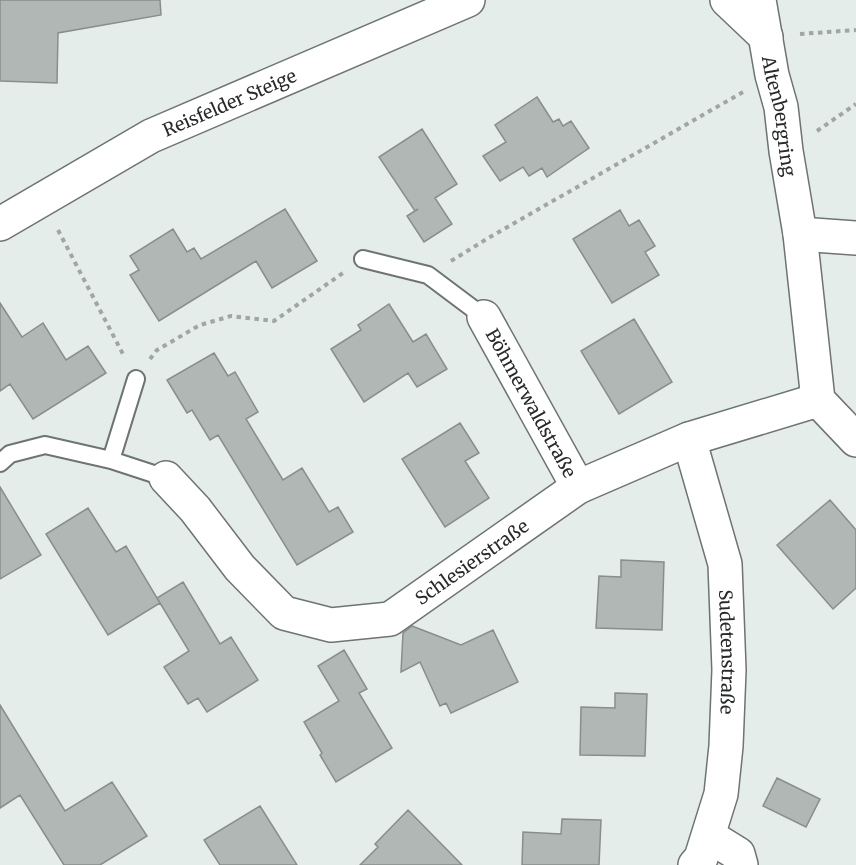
<svg xmlns="http://www.w3.org/2000/svg" width="856" height="865" font-family="Merriweather,serif">
  <style>
    .building { fill: #b0b7b5; stroke: #878e8b; stroke-width: 1.5 }
    .lines { fill: none; stroke-linecap: round; stroke-linejoin: round }
    .lane-casing { stroke: #6d7471; stroke-width: 20 }
    .street-casing { stroke: #6d7471; stroke-width: 36 }
    .path { stroke: #a0a6a4; stroke-width: 4; stroke-dasharray: 4.5 4.5; stroke-linecap: butt }
    .lane { stroke: #fff; stroke-width: 16 }
    .street { stroke: #fff; stroke-width: 33 }
    .labels { text-anchor: middle; dominant-baseline: central; stroke-width: 5; stroke-linejoin: round; paint-order: stroke }
    .street-label { font-size: 18px; fill: #272a29; stroke: #f3faf7 }
  </style>
  <rect width="100%" height="100%" fill="#e5edea"/>
  <path class="building" d="M 0,0 L 160,0 L 161,15 L 58,33 L 57,83 L 0,81 Z
    M 537,97 L 553,122 L 559,119 L 563,126 L 571,121 L 589,148 L 547,177 L 542,168 L 529,176 L 523,167 L 500,181 L 483,156 L 506,142 L 495,125 Z
    M 422,129 L 457,184 L 435,198 L 452,224 L 424,242 L 407,216 L 418,209 L 415,211 L 379,157 Z
    M 285,209 L 317,261 L 272,288 L 256,261 L 159,321 L 130,275 L 139,270 L 130,256 L 173,229 L 187,252 L 194,248 L 201,259 Z
    M 620,210 L 629,226 L 639,220 L 655,246 L 645,252 L 659,275 L 612,303 L 573,239 Z
    M 0,303 L 22,337 L 43,323 L 66,360 L 88,346 L 106,373 L 33,419 L 10,384 L 0,391 Z
    M 389,304 L 413,342 L 426,334 L 447,369 L 417,387 L 408,373 L 364,402 L 331,349 L 361,330 L 358,325 Z
    M 634,319 L 672,382 L 619,414 L 581,351 Z
    M 214,353 L 228,376 L 235,372 L 258,412 L 246,419 L 283,480 L 302,468 L 329,512 L 338,507 L 353,532 L 297,565 L 218,435 L 210,440 L 192,410 L 187,413 L 167,380 Z
    M 460,423 L 479,453 L 465,461 L 489,498 L 445,527 L 402,459 Z
    M 0,487 L 41,555 L 0,579 Z
    M 830,500 L 856,530 L 856,588 L 833,609 L 777,545 Z
    M 88,508 L 116,552 L 126,546 L 160,603 L 108,635 L 46,534 Z
    M 621,560 L 664,562 L 662,630 L 596,628 L 599,576 L 621,577 Z
    M 183,582 L 220,644 L 231,637 L 258,680 L 207,712 L 198,698 L 188,704 L 164,667 L 189,651 L 157,598 Z
    M 412,626 L 461,645 L 493,630 L 518,682 L 451,713 L 446,703 L 440,706 L 420,662 L 401,672 L 403,633 Z
    M 344,650 L 367,689 L 359,693 L 392,748 L 336,782 L 320,755 L 322,753 L 304,722 L 339,701 L 318,666 Z
    M 615,693 L 647,694 L 645,756 L 580,755 L 581,707 L 615,708 Z
    M 0,705 L 65,811 L 112,782 L 147,836 L 100,865 L 64,865 L 20,795 L 0,808 Z
    M 777,778 L 820,799 L 806,827 L 763,806 Z
    M 260,806 L 297,865 L 220,865 L 204,840 Z
    M 408,810 L 462,865 L 360,865 L 378,847 L 375,844 Z
    M 562,819 L 601,820 L 599,865 L 522,865 L 523,832 L 561,834 Z"/>
  <g class="lines">
    <defs>
      <path id="lane" d="M 363,259 L 428,275 L 484,317
        M 111,460 L 136,379
        M 0,463 L 10,454 L 45,445 L 111,460 L 166,478"/>
      <g id="street">
        <path d="M 727,0 L 766,37"/>
        <path id="s1" d="M 759,0 L 772,75 L 781,107 L 786,151 L 800,234 L 818,400 L 856,440"/>
        <path id="s2" d="M 0,224 L 151,136 L 468,0"/>
        <path d="M 800,234 L 856,238"/>
        <path id="s3" d="M 484,317 L 578,487"/>
        <path id="s4" d="M 689,439 L 725,564 L 729,670 L 726,746 L 721,794 L 701,858 L 695,865"/>
        <path id="s5" d="M 166,478 L 195,509 L 240,568 L 284,613 L 331,625 L 390,619 L 578,487 L 689,439 L 818,400"/>
        <path d="M 709,836 L 738,854 L 741,865"/>
      </g>
    </defs>
    <use href="#lane" class="lane-casing"/>
    <use href="#street" class="street-casing"/>
    <path class="path" d="M 800,34 L 856,30
      M 817,131 L 856,104
      M 58,230 L 124,356
      M 451,261 L 490,237 L 743,92
      M 150,359 L 157,350 L 200,325 L 231,316 L 274,321 L 343,273"/>
    <use href="#lane" class="lane"/>
    <use href="#street" class="street"/>
  </g>
  <g class="labels">
    <g class="street-label">
      <text stroke="none"><textPath href="#s2" startOffset="260">Reisfelder Steige</textPath></text>
      <text stroke="none"><textPath href="#s1" startOffset="118">Altenbergring</textPath></text>
      <text stroke="none"><textPath href="#s3" startOffset="98">Böhmerwaldstraße</textPath></text>
      <text stroke="none"><textPath href="#s5" startOffset="387">Schlesierstraße</textPath></text>
      <text stroke="none"><textPath href="#s4" startOffset="218">Sudetenstraße</textPath></text>
    </g>
  </g>
</svg>
